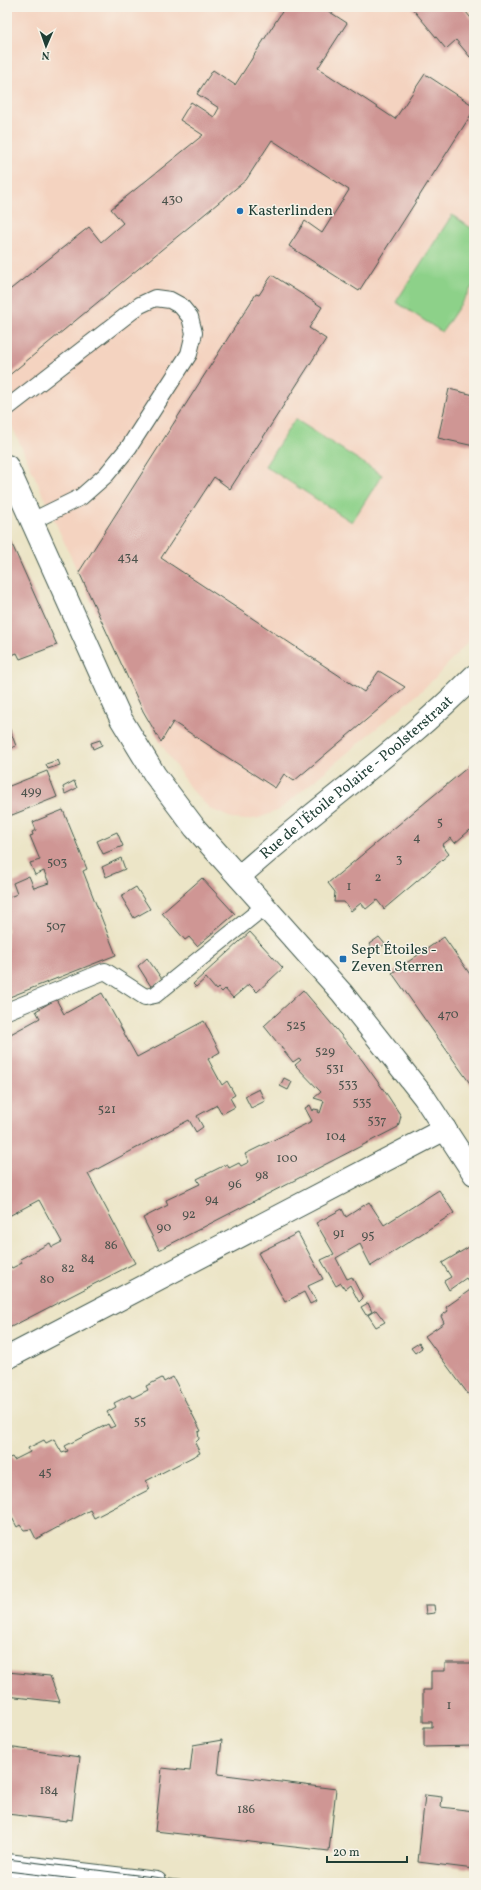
<svg xmlns="http://www.w3.org/2000/svg" width="481" height="1890" font-family="Vollkorn,serif">
  <style>
    .built { fill: #f4d3c0 }
    .green { fill: #8dd189; stroke: #56875e }
    .building { fill: #cf9694 }
    .lines { fill: none; stroke-linecap: round; stroke-linejoin: round }
    .service-casing { stroke: #3e564a; stroke-width: 18 }
    .minor-casing { stroke: #3e564a; stroke-width: 24 }
    .tertiary-casing { stroke: #3e564a; stroke-width: 24 }
    .service { stroke: #fff; stroke-width: 16 }
    .minor { stroke: #fff; stroke-width: 22 }
    .tertiary { stroke: #fff; stroke-width: 22 }
    .tram { stroke: #1f3d34; stroke-width: 1 }
    .poi-dot { fill: #1f6fb2; stroke: #f7f3e8; stroke-width: 1.5 }
    .labels { text-anchor: middle; dominant-baseline: central; stroke-width: 3; stroke-linejoin: round; paint-order: stroke }
    .number-label { font-size: 13px; fill: #4b534c }
    .poi-label { font-size: 15px; fill: #1f3d34; stroke: #f7f3e8; text-anchor: start }
    .street-label { font-size: 15px; fill: #1f3d34; stroke: #f7f3e8 }
  </style>
  <rect width="100%" height="100%" fill="#f7f3e8"/>
  <filter id="ink" filterUnits="userSpaceOnUse"><feTurbulence type="fractalNoise" baseFrequency=".025" numOctaves="2"/><feDisplacementMap in="SourceGraphic" scale="8" xChannelSelector="R" yChannelSelector="G"/><feConvolveMatrix kernelMatrix="1 2 1 2 8 2 1 2 1" color-interpolation-filters="sRGB"/></filter>
  <filter id="wash" filterUnits="userSpaceOnUse"><feTurbulence type="fractalNoise" baseFrequency=".012" numOctaves="4" result="noise"/><feDisplacementMap in="SourceGraphic" scale="16" xChannelSelector="R" yChannelSelector="G"/><feGaussianBlur stdDeviation="0.9" result="paint"/><feColorMatrix in="noise" values="0 0 0 0 0 0 0 0 0 0 0 0 0 0 0 0 0 1.4 0 .05"/><feComposite in="paint" operator="in"/></filter>
  <g filter="url(#wash)">
    <rect width="100%" height="100%" fill="#ece5c7"/>
    <path class="built" d="M 7,7 L 474,7 L 474,635 L 436,677 L 420,692 L 279,810 L 259,818 L 247,820 L 234,819 L 210,809 L 190,788 L 161,744 L 133,695 L 7,415 Z"/>
    <path class="green" d="M 452,215 L 474,230 L 474,284 L 442,332 L 396,302 Z
      M 295,419 L 382,475 L 352,522 L 265,466 Z"/>
    <g id="blocks">
      <path class="building" d="M 285,7 L 322,7 L 347,23 L 318,68 L 395,119 L 425,74 L 474,106 L 474,110 L 359,291 L 289,246 L 305,221 L 322,233 L 349,190 L 272,140 L 246,180 L 7,377 L 7,292 L 89,227 L 101,242 L 123,223 L 111,209 L 203,135 L 180,120 L 191,102 L 214,117 L 219,108 L 197,94 L 213,70 L 235,85 Z
        M 411,7 L 462,7 L 474,22 L 474,55 L 470,57 L 456,40 L 446,49 Z
        M 272,275 L 322,307 L 309,328 L 326,339 L 230,489 L 214,477 L 161,558 L 364,692 L 379,671 L 405,687 L 294,781 L 284,774 L 275,788 L 173,722 L 161,742 L 143,711 L 79,572 L 256,294 L 259,295 Z
        M 449,389 L 474,395 L 474,446 L 438,438 Z
        M 7,533 L 57,645 L 20,659 L 17,653 L 7,657 Z
        M 7,722 L 16,746 L 7,750 Z
        M 100,740 L 102,745 L 93,749 L 91,743 Z
        M 58,760 L 60,765 L 48,769 L 46,764 Z
        M 474,762 L 474,829 L 471,831 L 470,830 L 455,843 L 451,838 L 442,845 L 449,854 L 384,909 L 377,900 L 366,909 L 361,903 L 351,911 L 344,902 L 334,902 L 335,892 L 328,883 Z
        M 47,771 L 57,797 L 7,817 L 7,787 Z
        M 74,781 L 77,788 L 65,794 L 63,787 Z
        M 63,810 L 87,869 L 83,871 L 116,955 L 7,998 L 7,898 L 17,894 L 13,883 L 29,876 L 34,888 L 49,883 L 44,871 L 35,875 L 30,863 L 40,860 L 30,836 L 33,835 L 32,832 L 36,830 L 33,822 Z
        M 117,832 L 123,846 L 103,854 L 97,841 Z
        M 121,858 L 125,869 L 106,877 L 102,867 Z
        M 202,878 L 235,914 L 197,946 L 189,937 L 185,940 L 162,913 Z
        M 136,887 L 150,909 L 134,918 L 121,896 Z
        M 250,932 L 283,968 L 257,992 L 249,984 L 233,998 L 225,989 L 222,992 L 218,988 L 216,990 L 206,978 L 196,987 L 193,984 Z
        M 379,937 L 385,944 L 374,952 L 369,944 Z
        M 444,937 L 474,980 L 474,1089 L 392,973 Z
        M 147,958 L 162,979 L 152,988 L 138,966 Z
        M 303,990 L 362,1060 L 388,1096 L 401,1116 L 398,1127 L 159,1250 L 143,1218 L 168,1205 L 166,1200 L 200,1184 L 197,1179 L 227,1164 L 229,1168 L 239,1163 L 241,1166 L 249,1162 L 245,1154 L 312,1121 L 305,1108 L 310,1105 L 313,1111 L 314,1109 L 319,1110 L 318,1112 L 320,1113 L 324,1101 L 314,1098 L 321,1092 L 295,1065 L 301,1060 L 299,1058 L 293,1062 L 264,1026 Z
        M 102,993 L 137,1057 L 204,1021 L 220,1052 L 208,1059 L 222,1085 L 227,1081 L 235,1095 L 230,1098 L 235,1107 L 222,1114 L 217,1105 L 197,1116 L 203,1127 L 196,1132 L 189,1120 L 88,1174 L 135,1263 L 7,1329 L 7,1262 L 12,1268 L 22,1263 L 20,1259 L 50,1243 L 52,1247 L 62,1242 L 39,1200 L 7,1217 L 7,1036 L 40,1018 L 36,1011 L 56,999 L 64,1014 Z
        M 284,1078 L 292,1082 L 288,1090 L 280,1086 Z
        M 259,1089 L 265,1101 L 251,1108 L 245,1096 Z
        M 439,1190 L 454,1213 L 371,1266 L 360,1244 L 336,1258 L 347,1279 L 352,1277 L 363,1298 L 359,1302 L 350,1285 L 345,1289 L 341,1283 L 336,1286 L 321,1260 L 334,1254 L 316,1223 L 342,1209 L 346,1217 L 369,1202 L 384,1225 Z
        M 298,1233 L 323,1279 L 308,1286 L 316,1301 L 310,1304 L 304,1292 L 285,1302 L 258,1253 Z
        M 474,1244 L 474,1402 L 425,1336 L 444,1323 L 441,1316 L 448,1311 L 446,1307 L 473,1288 L 466,1278 L 449,1290 L 444,1281 L 451,1277 L 442,1263 Z
        M 368,1303 L 372,1312 L 366,1315 L 361,1307 Z
        M 376,1310 L 385,1322 L 376,1327 L 368,1315 Z
        M 419,1343 L 422,1348 L 415,1353 L 411,1348 Z
        M 173,1377 L 201,1431 L 198,1432 L 199,1439 L 195,1443 L 200,1453 L 146,1481 L 150,1489 L 94,1518 L 90,1510 L 36,1539 L 31,1529 L 24,1530 L 20,1525 L 17,1527 L 7,1508 L 7,1459 L 12,1457 L 14,1460 L 30,1452 L 28,1448 L 44,1440 L 46,1443 L 54,1439 L 62,1453 L 68,1451 L 65,1446 L 108,1424 L 110,1428 L 115,1426 L 107,1412 L 116,1407 L 114,1403 L 130,1395 L 132,1398 L 148,1390 L 146,1386 L 162,1378 L 164,1382 Z
        M 425,1605 L 434,1605 L 435,1613 L 426,1614 Z
        M 445,1663 L 474,1663 L 474,1746 L 424,1747 L 424,1727 L 432,1727 L 432,1722 L 423,1722 L 423,1690 L 431,1690 L 431,1671 L 445,1671 Z
        M 7,1672 L 50,1676 L 60,1702 L 7,1696 Z
        M 222,1740 L 218,1774 L 336,1789 L 329,1851 L 155,1831 L 162,1768 L 190,1771 L 193,1745 Z
        M 7,1747 L 80,1757 L 72,1820 L 67,1819 L 67,1821 L 7,1814 Z
        M 425,1795 L 442,1797 L 441,1807 L 474,1811 L 474,1869 L 418,1862 Z"/>
    </g>
  </g>
  <g filter="url(#ink)">
    <use href="#blocks" fill-opacity="0" stroke="#3e564a" stroke-width="1"/>
    <g class="lines">
      <defs>
        <path id="service" d="M 7,408 L 140,305 L 155,298 L 170,300 L 181,306 L 190,317 L 194,333 L 189,354 L 129,447 L 106,475 L 81,497 L 32,521
          M 7,1011 L 105,971 L 145,997 L 155,995 L 265,906"/>
        <g id="minor">
          <path d="M 7,466 L 121,719 L 155,775 L 195,828 L 342,993 L 424,1097 L 474,1174"/>
          <path id="s1" d="M 239,877 C 315,808 402,749 474,676"/>
          <path d="M 7,1358 L 445,1129"/>
        </g>
        <path id="tertiary" d="M 7,1865 L 156,1883"/>
      </defs>
      <use href="#service" class="service-casing"/>
      <use href="#minor" class="minor-casing"/>
      <use href="#tertiary" class="tertiary-casing"/>
      <use href="#service" class="service"/>
      <use href="#minor" class="minor"/>
      <use href="#tertiary" class="tertiary"/>
      <path class="tram" d="M 7,1859 L 202,1883
        M 7,1871 L 109,1883"/>
    </g>
  </g>
  <g class="poi-dot">
    <circle cx="240" cy="211" r="4"/>
    <rect x="339" y="955" width="8" height="8" rx="2"/>
  </g>
  <g class="labels">
    <g class="number-label">
      <text x="172" y="200">430</text>
      <text x="128" y="558">434</text>
      <text x="31" y="792">499</text>
      <text x="440" y="823">5</text>
      <text x="417" y="838">4</text>
      <text x="399" y="860">3</text>
      <text x="57" y="863">503</text>
      <text x="378" y="878">2</text>
      <text x="349" y="887">1</text>
      <text x="56" y="927">507</text>
      <text x="448" y="1015">470</text>
      <text x="296" y="1026">525</text>
      <text x="325" y="1052">529</text>
      <text x="335" y="1069">531</text>
      <text x="348" y="1085">533</text>
      <text x="362" y="1103">535</text>
      <text x="107" y="1110">521</text>
      <text x="377" y="1121">537</text>
      <text x="336" y="1137">104</text>
      <text x="287" y="1159">100</text>
      <text x="262" y="1176">98</text>
      <text x="235" y="1185">96</text>
      <text x="212" y="1200">94</text>
      <text x="189" y="1215">92</text>
      <text x="164" y="1228">90</text>
      <text x="339" y="1234">91</text>
      <text x="368" y="1236">95</text>
      <text x="111" y="1246">86</text>
      <text x="88" y="1259">84</text>
      <text x="68" y="1269">82</text>
      <text x="47" y="1280">80</text>
      <text x="140" y="1422">55</text>
      <text x="45" y="1473">45</text>
      <text x="449" y="1706">1</text>
      <text x="49" y="1791">184</text>
      <text x="246" y="1810">186</text>
    </g>
    <g class="poi-label">
      <text x="248" y="211">Kasterlinden</text>
      <text x="351" y="950">Sept Étoiles -<tspan x="351" dy="17">Zeven Sterren</tspan></text>
    </g>
    <g class="street-label">
      <text stroke="none"><textPath href="#s1" startOffset="154">Rue de l'Étoile Polaire - Poolsterstraat</textPath></text>
    </g>
  </g>
  <rect width="481" height="1890" fill="none" stroke="#f7f3e8" stroke-width="24"/>
  <g transform="translate(46 46) rotate(182)" stroke="#f7f3e8" stroke-width="3" paint-order="stroke">
  <path d="M0-3L7 15L0 10L-7 15Z" fill="#1f3d34"/>
  <text y="-6" font-size="11" font-weight="bold" text-anchor="middle" fill="#1f3d34">N</text>
  </g>
  <path d="M327 1856v6h80v-6" fill="none" stroke="#1f3d34" stroke-width="2"/>
  <text x="333" y="1856" font-size="12" fill="#1f3d34" stroke="#f7f3e8" stroke-width="3" paint-order="stroke">20 m</text>
</svg>
